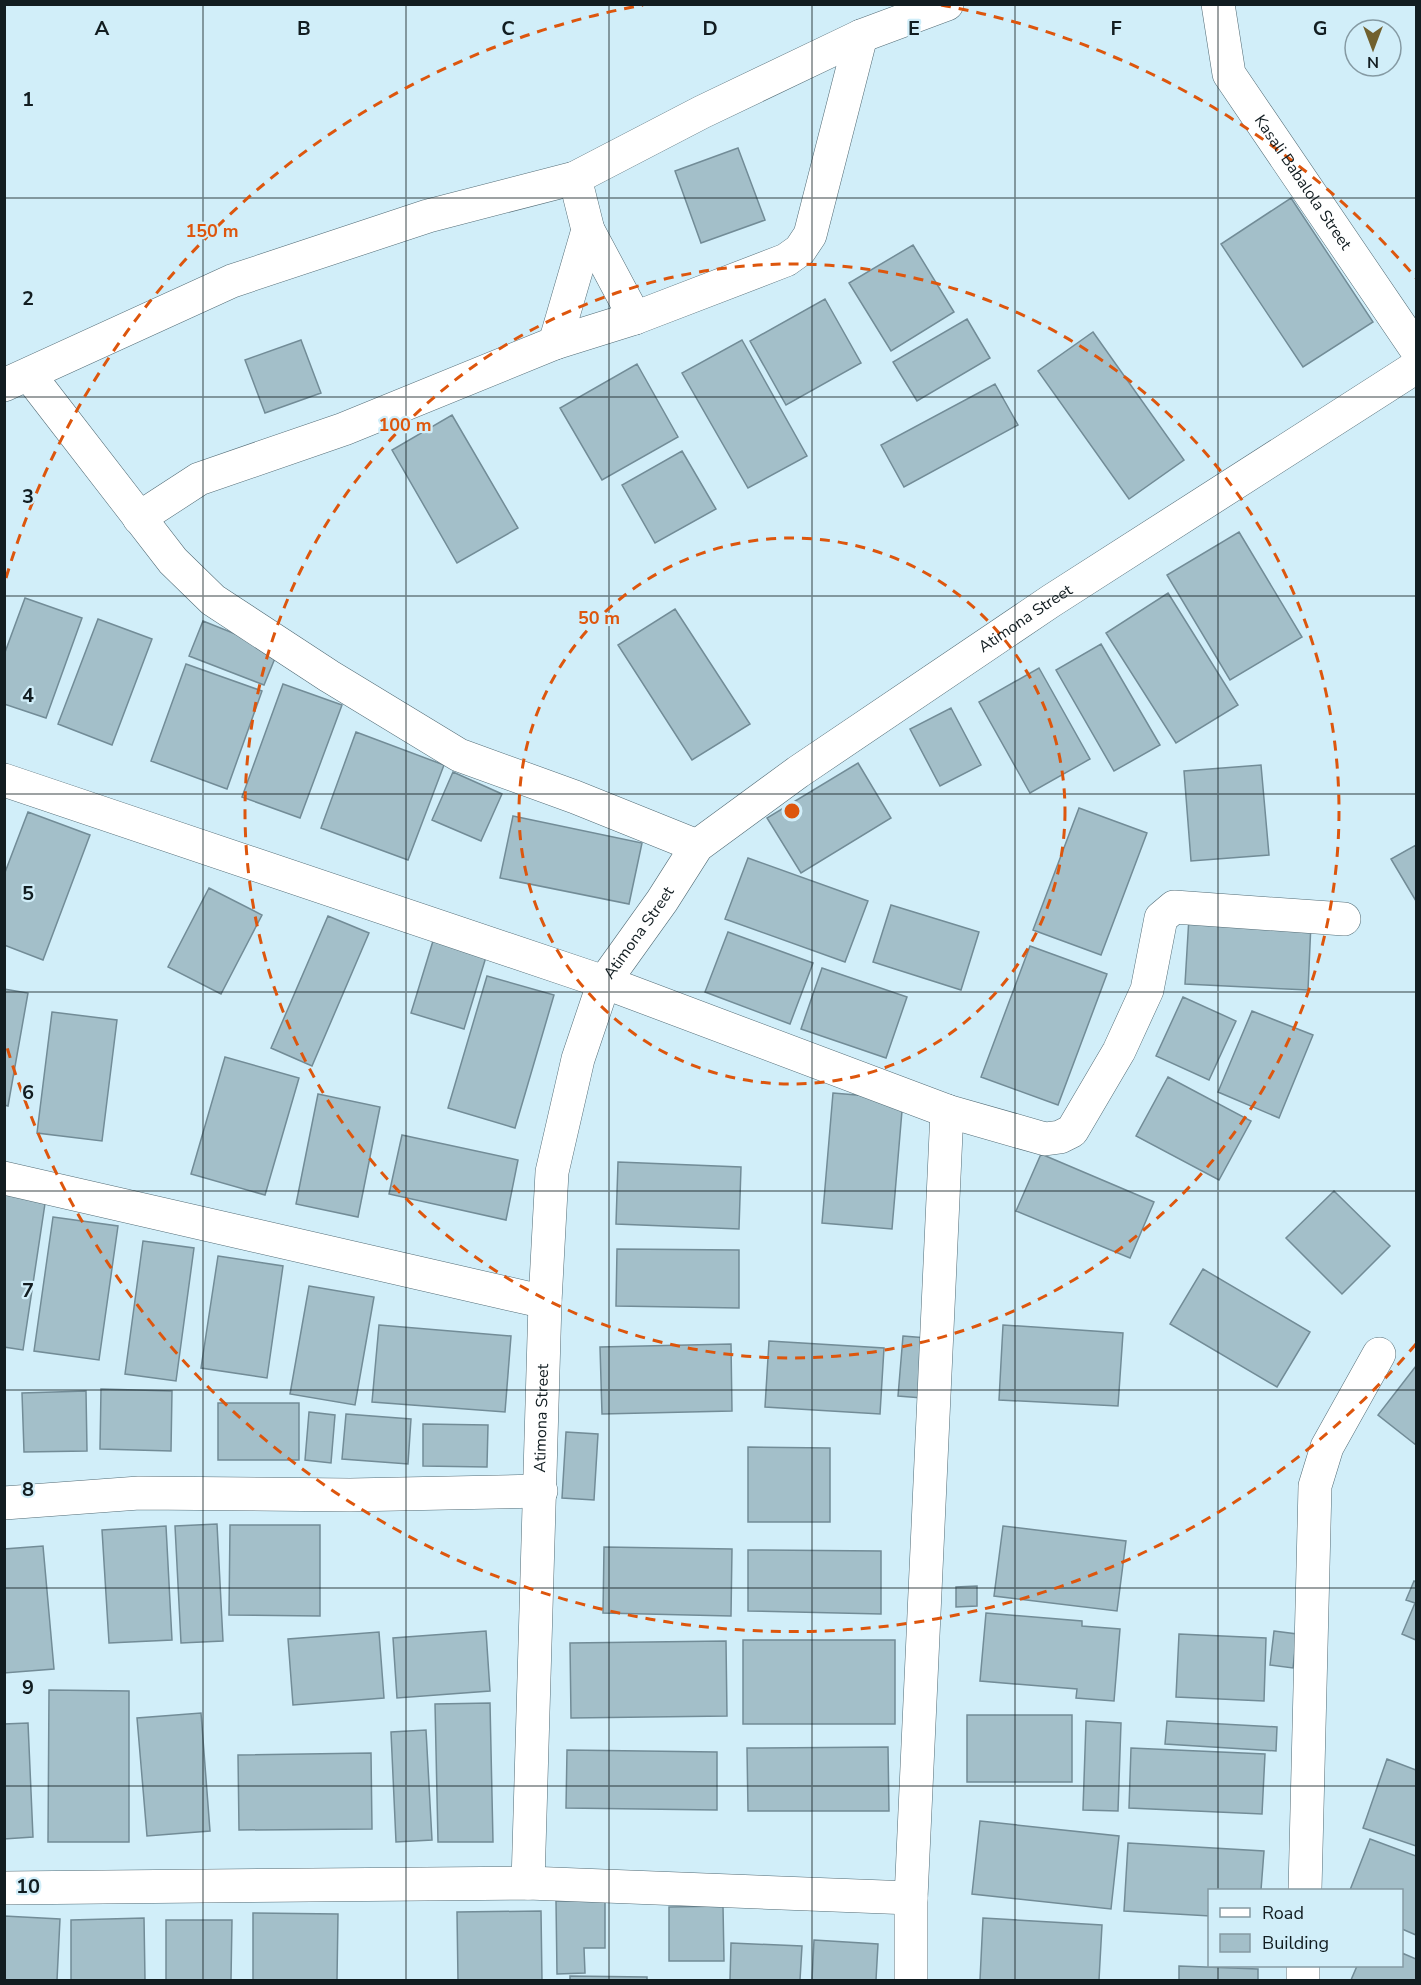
<svg xmlns="http://www.w3.org/2000/svg" width="1421" height="1985" font-family="'Nunito Sans',sans-serif">
  <style>
    .building { fill: #a3bfc9; stroke: #728c97; stroke-width: 1.5 }
    .lines { fill: none; stroke-linecap: round; stroke-linejoin: round }
    .minor-casing { stroke: #536c76; stroke-width: 34 }
    .minor { stroke: #fff; stroke-width: 33 }
    .grid { fill: none; stroke: #121d21; stroke-width: 1.5; stroke-opacity: 0.55 }
    .ring { fill: none; stroke: #dd560d; stroke-width: 3; stroke-dasharray: 10 8 }
    .labels { text-anchor: middle; dominant-baseline: central; stroke-width: 4.5; stroke-linejoin: round; paint-order: stroke }
    .street-label { font-size: 16px; fill: #121d21; stroke: #d1eef9 }
    .grid-label { font-size: 20px; text-anchor: middle; font-weight: bold; fill: #121d21; stroke: #d1eef9; stroke-width: 4.5; stroke-linejoin: round; paint-order: stroke }
    .centre { fill: #dd560d; stroke: #d1eef9; stroke-width: 3 }
    .ring-label { font-size: 18px; text-anchor: middle; font-weight: bold; fill: #dd560d; stroke: #d1eef9; stroke-width: 4.5; stroke-linejoin: round; paint-order: stroke }
  </style>
  <rect width="100%" height="100%" fill="#d1eef9"/>
  <path class="building" d="M 738,148 L 765,220 L 701,243 L 675,171 Z
    M 1291,198 L 1373,322 L 1303,367 L 1221,244 Z
    M 913,245 L 954,312 L 891,351 L 849,283 Z
    M 825,299 L 861,363 L 786,405 L 750,341 Z
    M 967,319 L 990,358 L 917,401 L 893,362 Z
    M 1093,332 L 1184,460 L 1129,499 L 1038,371 Z
    M 301,340 L 321,393 L 265,413 L 245,360 Z
    M 742,340 L 807,456 L 748,488 L 682,373 Z
    M 637,364 L 678,437 L 602,480 L 560,408 Z
    M 995,384 L 1018,425 L 904,487 L 881,445 Z
    M 452,415 L 518,528 L 457,563 L 392,450 Z
    M 682,451 L 716,509 L 655,543 L 622,485 Z
    M 1239,532 L 1302,637 L 1230,680 L 1167,575 Z
    M 1168,593 L 1238,705 L 1176,743 L 1106,633 Z
    M 25,598 L 82,618 L 46,718 L 4,704 L 4,655 Z
    M 675,609 L 750,724 L 692,760 L 618,645 Z
    M 98,619 L 152,639 L 112,745 L 58,724 Z
    M 203,621 L 278,651 L 264,685 L 189,656 Z
    M 1101,644 L 1160,745 L 1114,771 L 1056,670 Z
    M 186,664 L 262,691 L 227,789 L 151,761 Z
    M 1039,668 L 1090,759 L 1030,793 L 979,702 Z
    M 283,684 L 342,705 L 300,818 L 242,797 Z
    M 951,708 L 981,765 L 940,786 L 910,729 Z
    M 356,732 L 444,765 L 408,860 L 321,828 Z
    M 858,763 L 891,818 L 801,873 L 767,818 Z
    M 1261,765 L 1269,855 L 1191,861 L 1184,771 Z
    M 453,772 L 502,794 L 481,841 L 432,820 Z
    M 1079,808 L 1147,833 L 1101,955 L 1033,930 Z
    M 28,812 L 90,835 L 43,960 L 4,945 L 4,875 Z
    M 513,816 L 642,843 L 629,904 L 500,878 Z
    M 1416,845 L 1416,901 L 1391,859 Z
    M 748,858 L 868,901 L 845,962 L 725,919 Z
    M 209,888 L 262,915 L 221,994 L 168,967 Z
    M 891,905 L 979,932 L 961,990 L 873,962 Z
    M 328,916 L 369,933 L 312,1066 L 271,1048 Z
    M 1189,917 L 1311,923 L 1308,990 L 1185,984 Z
    M 728,932 L 813,963 L 790,1024 L 705,992 Z
    M 433,941 L 486,957 L 464,1029 L 411,1013 Z
    M 1030,946 L 1107,974 L 1058,1105 L 981,1077 Z
    M 822,968 L 907,997 L 886,1058 L 801,1029 Z
    M 487,976 L 554,995 L 515,1128 L 448,1108 Z
    M 4,989 L 28,993 L 8,1106 L 4,1105 Z
    M 1183,997 L 1236,1021 L 1209,1080 L 1156,1056 Z
    M 1252,1011 L 1313,1035 L 1279,1118 L 1218,1092 Z
    M 52,1012 L 117,1020 L 102,1141 L 37,1133 Z
    M 225,1057 L 299,1078 L 265,1195 L 191,1174 Z
    M 1168,1077 L 1251,1121 L 1219,1180 L 1136,1136 Z
    M 833,1093 L 903,1099 L 892,1229 L 822,1223 Z
    M 318,1094 L 380,1107 L 358,1217 L 296,1204 Z
    M 402,1135 L 518,1160 L 506,1220 L 389,1194 Z
    M 1041,1154 L 1154,1202 L 1130,1258 L 1016,1211 Z
    M 618,1162 L 741,1167 L 739,1229 L 616,1224 Z
    M 4,1191 L 46,1197 L 23,1350 L 4,1347 Z
    M 1334,1191 L 1390,1246 L 1342,1294 L 1286,1238 Z
    M 53,1217 L 118,1226 L 99,1360 L 34,1351 Z
    M 143,1241 L 194,1248 L 176,1381 L 125,1374 Z
    M 617,1249 L 739,1250 L 739,1308 L 616,1306 Z
    M 218,1256 L 283,1266 L 267,1378 L 201,1368 Z
    M 1203,1269 L 1310,1332 L 1277,1387 L 1170,1324 Z
    M 309,1286 L 374,1297 L 355,1405 L 290,1394 Z
    M 379,1325 L 511,1336 L 505,1412 L 372,1402 Z
    M 1003,1325 L 1123,1333 L 1118,1406 L 999,1400 Z
    M 903,1336 L 927,1338 L 922,1398 L 898,1396 Z
    M 769,1341 L 884,1348 L 880,1414 L 765,1407 Z
    M 731,1344 L 732,1411 L 602,1414 L 600,1347 Z
    M 1416,1366 L 1416,1445 L 1378,1415 Z
    M 101,1389 L 172,1391 L 171,1451 L 100,1449 Z
    M 86,1391 L 87,1451 L 24,1452 L 22,1393 Z
    M 218,1403 L 299,1403 L 299,1460 L 218,1460 Z
    M 309,1412 L 335,1415 L 331,1463 L 305,1460 Z
    M 346,1414 L 411,1419 L 408,1464 L 342,1459 Z
    M 423,1424 L 488,1425 L 487,1467 L 423,1466 Z
    M 566,1432 L 598,1434 L 594,1500 L 562,1498 Z
    M 748,1447 L 830,1448 L 830,1522 L 748,1522 Z
    M 217,1524 L 223,1641 L 181,1643 L 175,1526 Z
    M 230,1525 L 320,1525 L 320,1616 L 229,1615 Z
    M 166,1526 L 172,1640 L 109,1643 L 102,1530 Z
    M 1003,1526 L 1126,1541 L 1117,1611 L 994,1596 Z
    M 43,1546 L 54,1669 L 4,1673 L 4,1549 Z
    M 604,1547 L 732,1549 L 731,1616 L 603,1613 Z
    M 748,1550 L 881,1551 L 881,1614 L 748,1611 Z
    M 1414,1581 L 1416,1582 L 1416,1640 L 1402,1634 L 1415,1603 L 1406,1600 Z
    M 977,1586 L 977,1606 L 956,1607 L 956,1587 Z
    M 986,1613 L 1082,1621 L 1082,1626 L 1120,1629 L 1114,1701 L 1076,1698 L 1077,1689 L 980,1681 Z
    M 486,1631 L 490,1691 L 397,1698 L 393,1638 Z
    M 1274,1631 L 1297,1634 L 1293,1668 L 1270,1665 Z
    M 379,1632 L 384,1698 L 293,1705 L 288,1639 Z
    M 1179,1634 L 1266,1638 L 1264,1701 L 1176,1697 Z
    M 743,1640 L 895,1640 L 895,1724 L 743,1724 Z
    M 726,1641 L 727,1716 L 571,1718 L 570,1643 Z
    M 49,1690 L 129,1691 L 129,1842 L 48,1842 Z
    M 490,1703 L 493,1842 L 438,1842 L 435,1704 Z
    M 201,1713 L 210,1831 L 147,1836 L 137,1718 Z
    M 967,1715 L 1072,1715 L 1072,1782 L 967,1782 Z
    M 1086,1721 L 1121,1723 L 1118,1811 L 1083,1810 Z
    M 1167,1721 L 1277,1727 L 1276,1751 L 1165,1744 Z
    M 28,1723 L 33,1837 L 4,1839 L 4,1724 Z
    M 426,1730 L 432,1840 L 396,1842 L 391,1732 Z
    M 888,1747 L 889,1811 L 748,1811 L 747,1748 Z
    M 1131,1748 L 1265,1754 L 1262,1814 L 1129,1808 Z
    M 567,1750 L 717,1752 L 717,1810 L 566,1808 Z
    M 371,1753 L 372,1829 L 239,1830 L 238,1755 Z
    M 1387,1759 L 1416,1770 L 1416,1846 L 1363,1828 Z
    M 980,1821 L 1119,1836 L 1111,1909 L 972,1894 Z
    M 1370,1839 L 1416,1856 L 1416,1935 L 1402,1929 L 1402,1890 L 1350,1890 Z
    M 1128,1843 L 1264,1851 L 1261,1890 L 1210,1890 L 1210,1916 L 1124,1911 Z
    M 605,1900 L 605,1948 L 584,1948 L 585,1973 L 557,1974 L 556,1901 Z
    M 723,1906 L 724,1961 L 669,1961 L 669,1907 Z
    M 541,1911 L 542,1980 L 458,1980 L 457,1912 Z
    M 253,1913 L 338,1914 L 337,1980 L 253,1980 Z
    M 4,1916 L 60,1919 L 57,1980 L 4,1980 Z
    M 144,1918 L 145,1980 L 71,1980 L 71,1920 Z
    M 983,1918 L 1102,1925 L 1099,1980 L 980,1980 Z
    M 166,1920 L 232,1920 L 231,1980 L 166,1980 Z
    M 814,1940 L 878,1944 L 876,1980 L 812,1980 Z
    M 731,1943 L 802,1946 L 800,1980 L 730,1980 Z
    M 1402,1953 L 1416,1959 L 1416,1980 L 1351,1980 L 1357,1966 L 1402,1966 Z
    M 1179,1966 L 1258,1969 L 1258,1980 L 1179,1980 Z
    M 570,1976 L 647,1977 L 647,1980 L 570,1980 Z"/>
  <g class="lines">
    <defs>
      <g id="minor">
        <path id="s1" d="M 1218,4 L 1229,74 L 1416,349"/>
        <path d="M 575,178 L 588,230 L 635,318"/>
        <path d="M 555,343 L 588,230"/>
        <path d="M 30,376 L 173,561 L 213,600 L 329,676 L 459,755 L 575,797 L 697,846"/>
        <path d="M 4,385 L 232,281 L 428,216 L 575,178 L 702,112 L 861,36 L 947,4"/>
        <path d="M 139,518 L 199,479 L 344,429 L 555,343 L 635,318 L 786,260 L 800,250 L 810,235 L 861,36"/>
        <path d="M 4,780 L 604,982 L 947,1111 L 1045,1139 L 1060,1137 L 1072,1131 L 1119,1051 L 1147,990 L 1161,918 L 1174,907 L 1344,919"/>
        <path d="M 4,1178 L 545,1302"/>
        <path d="M 4,1503 L 139,1493 L 350,1495 L 541,1491"/>
        <path id="s2" d="M 528,1883 L 545,1302 L 552,1172 L 578,1059 L 604,982 L 662,901 L 697,846 L 798,772 L 1051,601 L 1416,367"/>
        <path d="M 4,1888 L 528,1883 L 911,1898"/>
        <path d="M 1305,1890 L 1315,1486 L 1327,1447 L 1379,1354"/>
        <path d="M 911,1980 L 911,1898 L 947,1111"/>
        <path d="M 1303,1980 L 1303,1966"/>
      </g>
    </defs>
    <use href="#minor" class="minor-casing"/>
    <use href="#minor" class="minor"/>
  </g>
  <path class="grid" d="M 203,4 L 203,1980M 406,4 L 406,1980M 609,4 L 609,1980M 812,4 L 812,1980M 1015,4 L 1015,1980M 1218,4 L 1218,1890M 4,198 L 1416,198M 4,397 L 1416,397M 4,596 L 1416,596M 4,794 L 1416,794M 4,992 L 1416,992M 4,1191 L 1416,1191M 4,1390 L 1416,1390M 4,1588 L 1416,1588M 4,1786 L 1416,1786M 1218,1966 L 1218,1980"/>
  <g class="ring">
    <circle cx="792" cy="811" r="273"/>
    <circle cx="792" cy="811" r="547"/>
    <path d="M1416 1344A820 820 0 0 1 6 1044M6 578A820 820 0 0 1 643 5M941 5A820 820 0 0 1 1416 278"/>
  </g>
  <g class="labels">
    <g class="street-label">
      <text stroke="none"><textPath href="#s1" startOffset="202">Kasali Babalola Street</textPath></text>
      <text stroke="none"><textPath href="#s2" startOffset="1473">Atimona Street</textPath></text>
      <text stroke="none"><textPath href="#s2" startOffset="969">Atimona Street</textPath></text>
      <text stroke="none"><textPath href="#s2" startOffset="465">Atimona Street</textPath></text>
    </g>
  </g>
  <g class="grid-label">
    <text x="102" y="35">A</text>
    <text x="304" y="35">B</text>
    <text x="508" y="35">C</text>
    <text x="710" y="35">D</text>
    <text x="914" y="35">E</text>
    <text x="1116" y="35">F</text>
    <text x="1320" y="35">G</text>
    <text x="28" y="106">1</text>
    <text x="28" y="305">2</text>
    <text x="28" y="503">3</text>
    <text x="28" y="702">4</text>
    <text x="28" y="900">5</text>
    <text x="28" y="1099">6</text>
    <text x="28" y="1297">7</text>
    <text x="28" y="1496">8</text>
    <text x="28" y="1694">9</text>
    <text x="28" y="1893">10</text>
  </g>
  <circle cx="792" cy="811" r="9" class="centre"/>
  <g class="ring-label">
    <text x="212" y="237">150 m</text>
    <text x="405" y="431">100 m</text>
    <text x="599" y="624">50 m</text>
  </g>
  <rect width="1421" height="1985" fill="none" stroke="#121d21" stroke-width="12"/>
  <rect x="1208" y="1889" width="195" height="78" fill="#d1eef9" stroke="#859aa3" stroke-width="1.5"/>
  <rect x="1220" y="1908" width="30" height="9" fill="#ffffff" stroke="#859aa3" stroke-width="1.5"/>
  <text x="1262" y="1919" font-size="18" fill="#121d21">Road</text>
  <rect x="1220" y="1934" width="30" height="18" fill="#a3bfc9" stroke="#859aa3" stroke-width="1.5"/>
  <text x="1262" y="1949" font-size="18" fill="#121d21">Building</text>
  <g transform="translate(1373 48) rotate(180)"><circle r="28" fill="#d1eef9" stroke="#859aa3" stroke-width="1.5"/>
  <path d="M0-4.5L10 22L0 15L-10 22Z" fill="#71612f"/>
  <text y="-9" font-size="16" font-weight="bold" text-anchor="middle" fill="#121d21">N</text>
  </g>
</svg>
